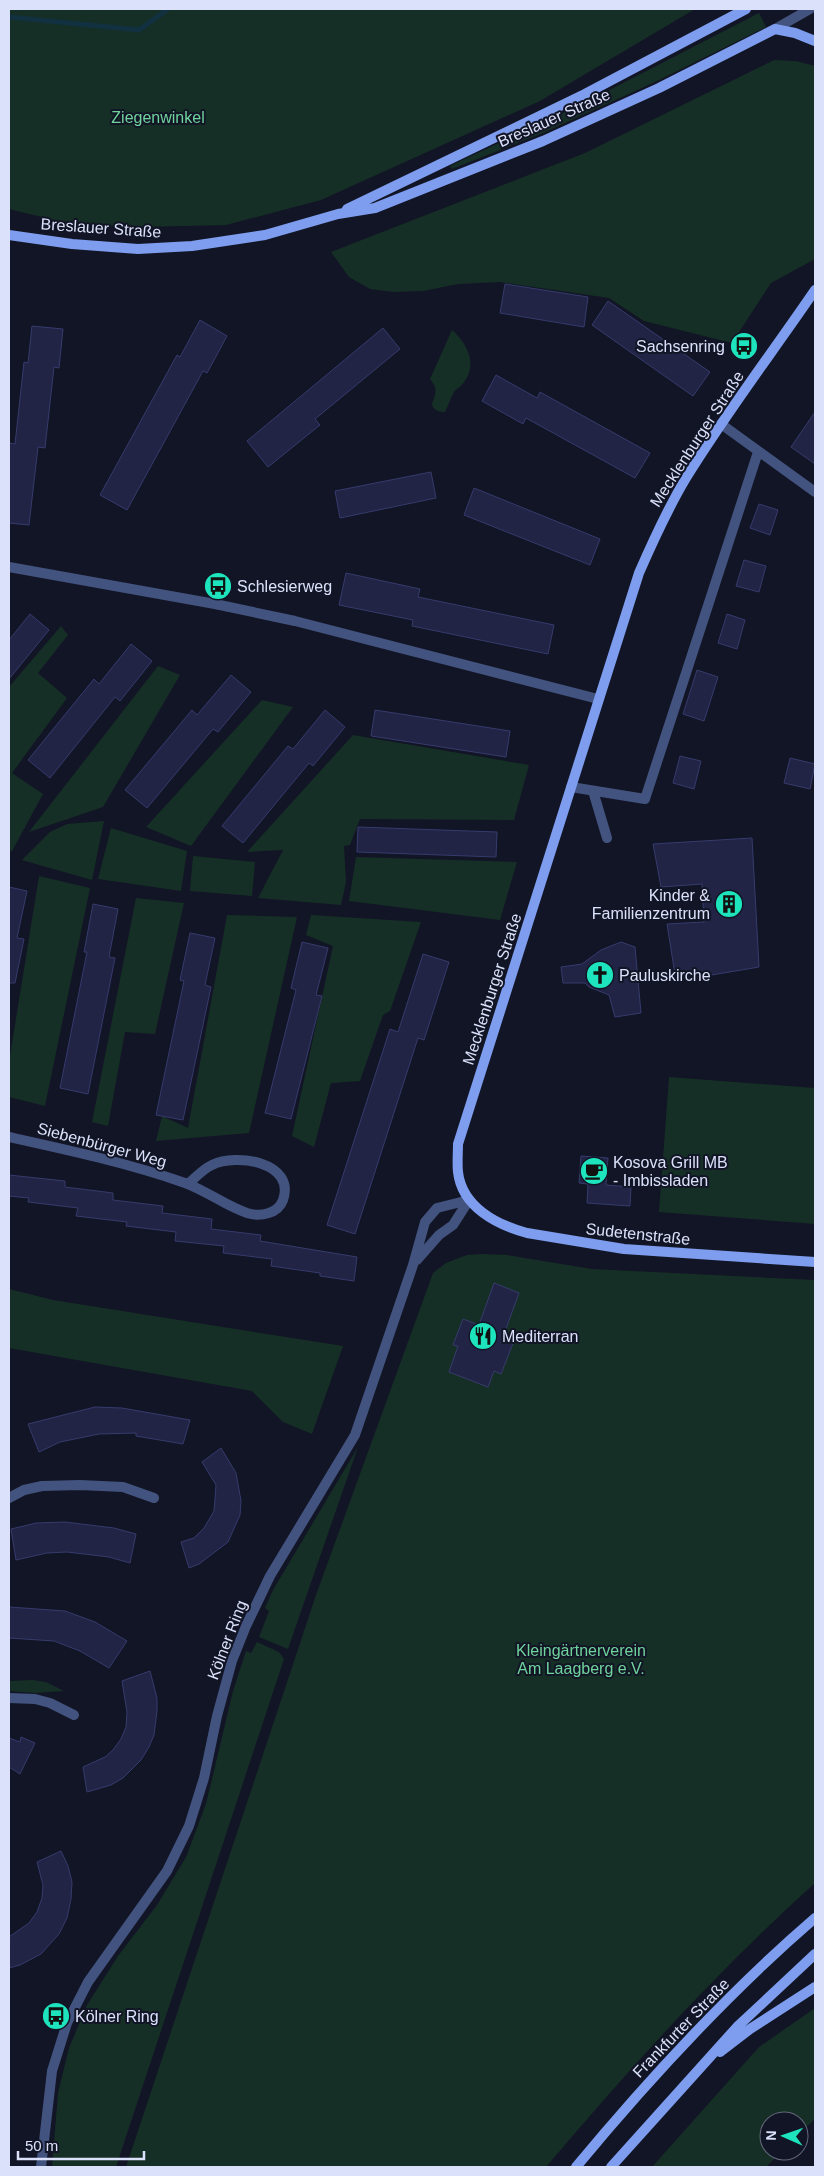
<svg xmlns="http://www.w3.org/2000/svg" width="824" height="2176" font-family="Helvetica,sans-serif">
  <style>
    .green { fill: #162f26 }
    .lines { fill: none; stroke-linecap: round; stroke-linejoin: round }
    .stream { stroke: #113040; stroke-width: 5 }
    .building { fill: #212444; stroke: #363b6d }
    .street { stroke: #43537f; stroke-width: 10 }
    .secondary { stroke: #7e9def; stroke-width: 10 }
    .labels { text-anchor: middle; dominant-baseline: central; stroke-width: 4; stroke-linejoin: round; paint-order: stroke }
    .park-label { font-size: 16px; fill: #6fd39c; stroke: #121525 }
    .street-label { font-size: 16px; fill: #dbe1fb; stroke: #121525 }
    .poi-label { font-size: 16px; fill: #dbe1fb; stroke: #121525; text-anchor: start }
  </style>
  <rect width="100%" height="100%" fill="#121525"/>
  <path class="green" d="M 9,9 L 695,9 L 540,101 L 321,200 L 226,225 L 186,226 L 128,227 L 84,224 L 54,220 L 9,209 Z
    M 759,13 L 766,27 L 655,82 L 543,133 L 452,169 L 450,166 L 590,100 Z
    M 774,60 L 796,61 L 815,66 L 815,259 L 771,283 L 732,343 L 644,321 L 609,298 L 500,282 L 458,284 L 423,291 L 393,292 L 370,289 L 349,277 L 331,252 L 585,153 Z
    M 452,330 C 467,343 478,364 464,382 C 461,387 455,389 453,394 C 450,399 448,406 445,412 C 439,412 435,411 432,405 C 435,393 439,390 430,379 Z
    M 61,626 L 68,635 L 38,673 L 67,698 L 12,773 L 43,794 L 12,851 L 9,850 L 9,687 Z
    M 158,666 L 180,675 L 103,807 L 29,832 Z
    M 262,700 L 293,707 L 191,846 L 146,827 Z
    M 353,735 L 529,765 L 514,820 L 360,819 L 350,845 L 344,846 L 346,882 L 341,905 L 258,898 L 283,850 L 247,852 Z
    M 104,821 L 92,880 L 22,860 L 50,832 L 67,824 Z
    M 111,828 L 187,851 L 181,891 L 98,879 Z
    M 193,856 L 255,862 L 252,896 L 190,891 Z
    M 356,857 L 517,862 L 500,920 L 349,901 Z
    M 39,876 L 90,888 L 45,1106 L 9,1097 L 9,1062 Z
    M 136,898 L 184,903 L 155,1034 L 125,1032 L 108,1126 L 92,1122 Z
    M 227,915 L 297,917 L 249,1133 L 156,1141 L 162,1116 L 188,1128 Z
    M 311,915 L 421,922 L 390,1011 L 383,1015 L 360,1081 L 331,1083 L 314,1147 L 292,1136 L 333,946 L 306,935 Z
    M 669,1077 L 815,1088 L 815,1224 L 659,1212 Z
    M 481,1254 L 507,1255 L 592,1269 L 815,1280 L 815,1883 C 718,1970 630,2068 546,2167 L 126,2167 L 316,1595 L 433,1273 L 446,1263 L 467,1255 Z
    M 9,1289 L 53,1300 L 343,1346 L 312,1434 L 283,1422 L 252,1391 L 9,1348 Z
    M 358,1447 L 288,1649 L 259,1637 L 269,1611 L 265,1608 L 273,1590 Z
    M 257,1642 L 279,1652 L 284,1659 L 116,2167 L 52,2167 L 58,2093 L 69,2048 L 87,2005 L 118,1956 L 157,1905 L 186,1857 L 206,1804 L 233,1691 L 246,1651 L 251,1653 Z
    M 33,1680 L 46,1682 L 64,1691 L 35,1693 L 9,1691 L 9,1681 Z
    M 815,2008 L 815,2119 L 799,2134 L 799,2121 L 769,2121 L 769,2151 L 782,2151 L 766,2167 L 652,2167 L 759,2047 Z"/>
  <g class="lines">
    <path class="stream" d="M 9,17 L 139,30 L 168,9"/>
  </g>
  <path class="building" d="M 505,284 L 588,297 L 584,327 L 500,313 Z
    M 608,301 L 710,372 L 693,396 L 592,325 Z
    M 200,320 L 227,336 L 207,373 L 203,371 L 127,510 L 100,495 L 177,355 L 180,357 Z
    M 32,326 L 63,329 L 59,368 L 54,367 L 45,448 L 38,447 L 29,525 L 9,523 L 9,443 L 15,444 L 24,362 L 28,363 Z
    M 383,328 L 400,349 L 315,419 L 320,425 L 268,467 L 247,441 Z
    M 496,375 L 537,398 L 540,392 L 650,453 L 635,478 L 526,418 L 523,424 L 482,401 Z
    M 815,412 L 815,464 L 791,447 Z
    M 431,472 L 436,498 L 340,518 L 335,491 Z
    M 474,488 L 600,539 L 590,565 L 464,515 Z
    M 759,504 L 778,510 L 770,535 L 750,528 Z
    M 744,560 L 766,566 L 759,592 L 736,586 Z
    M 346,573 L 420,589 L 418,597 L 554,625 L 548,654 L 412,626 L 413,620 L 339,605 Z
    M 30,614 L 49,630 L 9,679 L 9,640 Z
    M 727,614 L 745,620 L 737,649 L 718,643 Z
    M 131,644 L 152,661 L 120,701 L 115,697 L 50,778 L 28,760 L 94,679 L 99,684 Z
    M 697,670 L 718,677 L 704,721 L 683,714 Z
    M 231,675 L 251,692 L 218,732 L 213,729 L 147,808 L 125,790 L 192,710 L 197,715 Z
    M 325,710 L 345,727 L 313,766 L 309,763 L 243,843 L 222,826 L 288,746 L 293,749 Z
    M 375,710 L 510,731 L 506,757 L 371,736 Z
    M 680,756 L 701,761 L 694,789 L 673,783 Z
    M 790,758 L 815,764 L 810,789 L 784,783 Z
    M 358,827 L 497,832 L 496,857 L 357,852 Z
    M 752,838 L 759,967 L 676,981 L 667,924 L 704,922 L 702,884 L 661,887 L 653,844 Z
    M 9,887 L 27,891 L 17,938 L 24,939 L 15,983 L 9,983 Z
    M 93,904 L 118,909 L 109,957 L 115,958 L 88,1094 L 60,1088 L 87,952 L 84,952 Z
    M 190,933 L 215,938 L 205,985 L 211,987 L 183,1120 L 156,1115 L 184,981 L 180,980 Z
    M 302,942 L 328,948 L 316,995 L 322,996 L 291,1119 L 265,1113 L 296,990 L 291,988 Z
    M 621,942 L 635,947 L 641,1013 L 615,1017 L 609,995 L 589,987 L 585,983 L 563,983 L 561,967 L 582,964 L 601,950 Z
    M 423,954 L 449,962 L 424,1040 L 418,1038 L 355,1234 L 327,1225 L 390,1029 L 398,1032 Z
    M 581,1156 L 608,1158 L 606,1185 L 631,1187 L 630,1206 L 587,1203 L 588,1184 L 579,1183 Z
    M 9,1175 L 65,1181 L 65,1187 L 113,1193 L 113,1200 L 163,1206 L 162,1213 L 212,1219 L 211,1229 L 261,1235 L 260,1241 L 357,1257 L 354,1281 L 320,1276 L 320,1273 L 271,1266 L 272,1259 L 223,1253 L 224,1246 L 175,1241 L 176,1232 L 126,1226 L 127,1222 L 76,1216 L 78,1208 L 28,1202 L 29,1198 L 9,1196 Z
    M 494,1283 L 519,1293 L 504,1334 L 515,1338 L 501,1374 L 494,1371 L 488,1387 L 449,1372 L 458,1346 L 453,1345 L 463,1319 L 479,1325 Z
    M 95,1407 L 122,1408 L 190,1420 L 183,1444 L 136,1436 L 136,1433 L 99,1434 L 60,1442 L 39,1452 L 28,1424 Z
    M 221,1448 L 236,1473 L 241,1501 L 240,1515 L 228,1542 L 199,1564 L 189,1568 L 181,1542 L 194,1538 L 204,1528 L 214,1511 L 215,1499 L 216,1485 L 202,1462 Z
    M 65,1522 L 114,1528 L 136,1534 L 130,1563 L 109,1557 L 67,1552 L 47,1553 L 16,1560 L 11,1529 L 36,1523 Z
    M 9,1607 L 65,1611 L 95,1622 L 127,1641 L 109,1668 L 80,1651 L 54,1641 L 9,1638 Z
    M 150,1671 L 157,1698 L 157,1711 L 154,1735 L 149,1747 L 141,1760 L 123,1778 L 111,1785 L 87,1792 L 83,1767 L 105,1757 L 113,1750 L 121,1739 L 126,1727 L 127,1712 L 122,1681 Z
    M 21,1737 L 35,1743 L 20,1774 L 9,1767 L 9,1738 L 20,1742 Z
    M 61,1851 L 68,1866 L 72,1882 L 71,1899 L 67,1918 L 59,1934 L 41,1954 L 20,1965 L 9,1968 L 9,1937 L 29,1923 L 37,1912 L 42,1898 L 43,1885 L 37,1862 Z"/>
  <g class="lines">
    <path class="street" d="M 775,29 L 810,9
      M 721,424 L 815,492
      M 9,567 L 215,604 L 295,621 L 598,699
      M 571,787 L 645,799 L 758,452
      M 593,791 L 607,838
      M 9,1137 C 68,1150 128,1163 185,1183 C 207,1191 226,1206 247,1213 C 260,1217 278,1214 283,1200 C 296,1162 236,1153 212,1165 C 203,1169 195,1178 188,1184
      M 417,1260 L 439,1235 L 453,1225 L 469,1200
      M 9,1498 L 24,1490 L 42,1486 L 80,1485 L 123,1487 L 154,1498
      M 9,1698 L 35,1699 L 50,1703 L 74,1715
      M 41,2167 L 52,2071 L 67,2023 L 88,1982 L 167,1871 L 189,1826 L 204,1778 L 217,1716 L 232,1661 L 246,1626 L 270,1576 L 355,1435 L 413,1265 L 425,1222 L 437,1208 L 469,1200"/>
    <path class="secondary" d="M 347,209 L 585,94 L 746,9
      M 9,235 L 72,244 L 138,249 L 192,246 L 265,235 L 338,214 L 375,208 L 543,141 L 659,88 L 775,29 L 795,33 L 815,41
      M 815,290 C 772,353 726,413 686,478 C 668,508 653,541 639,573 L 458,1144 C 458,1153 457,1163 458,1172 C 462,1207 497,1225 527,1233 L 624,1249 L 815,1262
      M 720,2052 L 750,2029 L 815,1987
      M 576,2167 C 649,2079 728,1993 815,1918
      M 611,2167 L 737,2027 L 815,1954"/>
  </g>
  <defs>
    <symbol id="bus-disc" viewBox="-11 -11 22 22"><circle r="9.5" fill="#1ee4bd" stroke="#121525"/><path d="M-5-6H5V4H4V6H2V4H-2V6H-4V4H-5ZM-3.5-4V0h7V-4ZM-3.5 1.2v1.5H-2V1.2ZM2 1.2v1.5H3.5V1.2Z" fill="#111"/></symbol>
    <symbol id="building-disc" viewBox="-11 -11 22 22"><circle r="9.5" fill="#1ee4bd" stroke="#121525"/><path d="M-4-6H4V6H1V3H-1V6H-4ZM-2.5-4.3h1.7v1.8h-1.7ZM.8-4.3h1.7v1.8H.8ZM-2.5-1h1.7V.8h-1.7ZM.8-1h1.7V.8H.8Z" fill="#111"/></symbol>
    <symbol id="church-disc" viewBox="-11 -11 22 22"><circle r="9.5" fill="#1ee4bd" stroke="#121525"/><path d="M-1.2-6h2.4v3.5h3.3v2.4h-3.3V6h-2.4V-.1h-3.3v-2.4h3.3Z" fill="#111"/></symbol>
    <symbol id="cafe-disc" viewBox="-11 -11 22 22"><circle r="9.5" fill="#1ee4bd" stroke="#121525"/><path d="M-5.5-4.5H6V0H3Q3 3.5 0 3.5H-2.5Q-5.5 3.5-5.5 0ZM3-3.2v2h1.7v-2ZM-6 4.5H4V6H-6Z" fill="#111"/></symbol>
    <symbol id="restaurant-disc" viewBox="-11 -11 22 22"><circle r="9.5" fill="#1ee4bd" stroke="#121525"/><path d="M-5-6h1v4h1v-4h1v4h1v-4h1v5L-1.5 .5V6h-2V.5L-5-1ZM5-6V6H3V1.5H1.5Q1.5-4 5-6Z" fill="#111"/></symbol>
  </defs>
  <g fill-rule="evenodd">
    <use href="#bus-disc" x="728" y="330" width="32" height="32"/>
    <use href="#bus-disc" x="202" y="570" width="32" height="32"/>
    <use href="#building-disc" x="713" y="888" width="32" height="32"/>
    <use href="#church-disc" x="584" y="959" width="32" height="32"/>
    <use href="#cafe-disc" x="578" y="1155" width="32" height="32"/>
    <use href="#restaurant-disc" x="467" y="1320" width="32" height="32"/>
    <use href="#bus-disc" x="40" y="2000" width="32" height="32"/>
  </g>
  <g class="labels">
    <g class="park-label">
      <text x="158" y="117">Ziegenwinkel</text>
      <text x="581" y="1650">Kleingärtnerverein<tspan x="581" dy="18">Am Laagberg e.V.</tspan></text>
    </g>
    <g class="street-label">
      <text transform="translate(554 118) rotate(-24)">Breslauer Straße</text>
      <text transform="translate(101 228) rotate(4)">Breslauer Straße</text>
      <text transform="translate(697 439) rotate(-57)">Mecklenburger Straße</text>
      <text transform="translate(492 989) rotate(-72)">Mecklenburger Straße</text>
      <text transform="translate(102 1145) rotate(15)">Siebenbürger Weg</text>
      <text transform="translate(638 1234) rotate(6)">Sudetenstraße</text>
      <text transform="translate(227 1640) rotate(-69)">Kölner Ring</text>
      <text transform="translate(681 2028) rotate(-46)">Frankfurter Straße</text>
    </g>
    <g class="poi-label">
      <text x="725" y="346" text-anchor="end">Sachsenring</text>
      <text x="237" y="586">Schlesierweg</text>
      <text x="710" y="895" text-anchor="end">Kinder &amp;<tspan x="710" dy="18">Familienzentrum</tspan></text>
      <text x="619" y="975">Pauluskirche</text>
      <text x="613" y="1162">Kosova Grill MB<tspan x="613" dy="18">- Imbissladen</tspan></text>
      <text x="502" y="1336">Mediterran</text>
      <text x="75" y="2016">Kölner Ring</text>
    </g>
  </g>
  <rect width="824" height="2176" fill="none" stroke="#dbe1fb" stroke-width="20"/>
  <g transform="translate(784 2136) rotate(272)"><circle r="24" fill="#121525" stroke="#62677b"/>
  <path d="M0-4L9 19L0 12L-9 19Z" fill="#1ee4bd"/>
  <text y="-8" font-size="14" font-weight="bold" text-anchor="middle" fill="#dbe1fb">N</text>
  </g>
  <path d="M18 2151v8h126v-8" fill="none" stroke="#dbe1fb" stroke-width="2.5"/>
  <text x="25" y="2151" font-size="15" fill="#dbe1fb" stroke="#121525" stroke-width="4" paint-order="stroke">50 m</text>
</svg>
